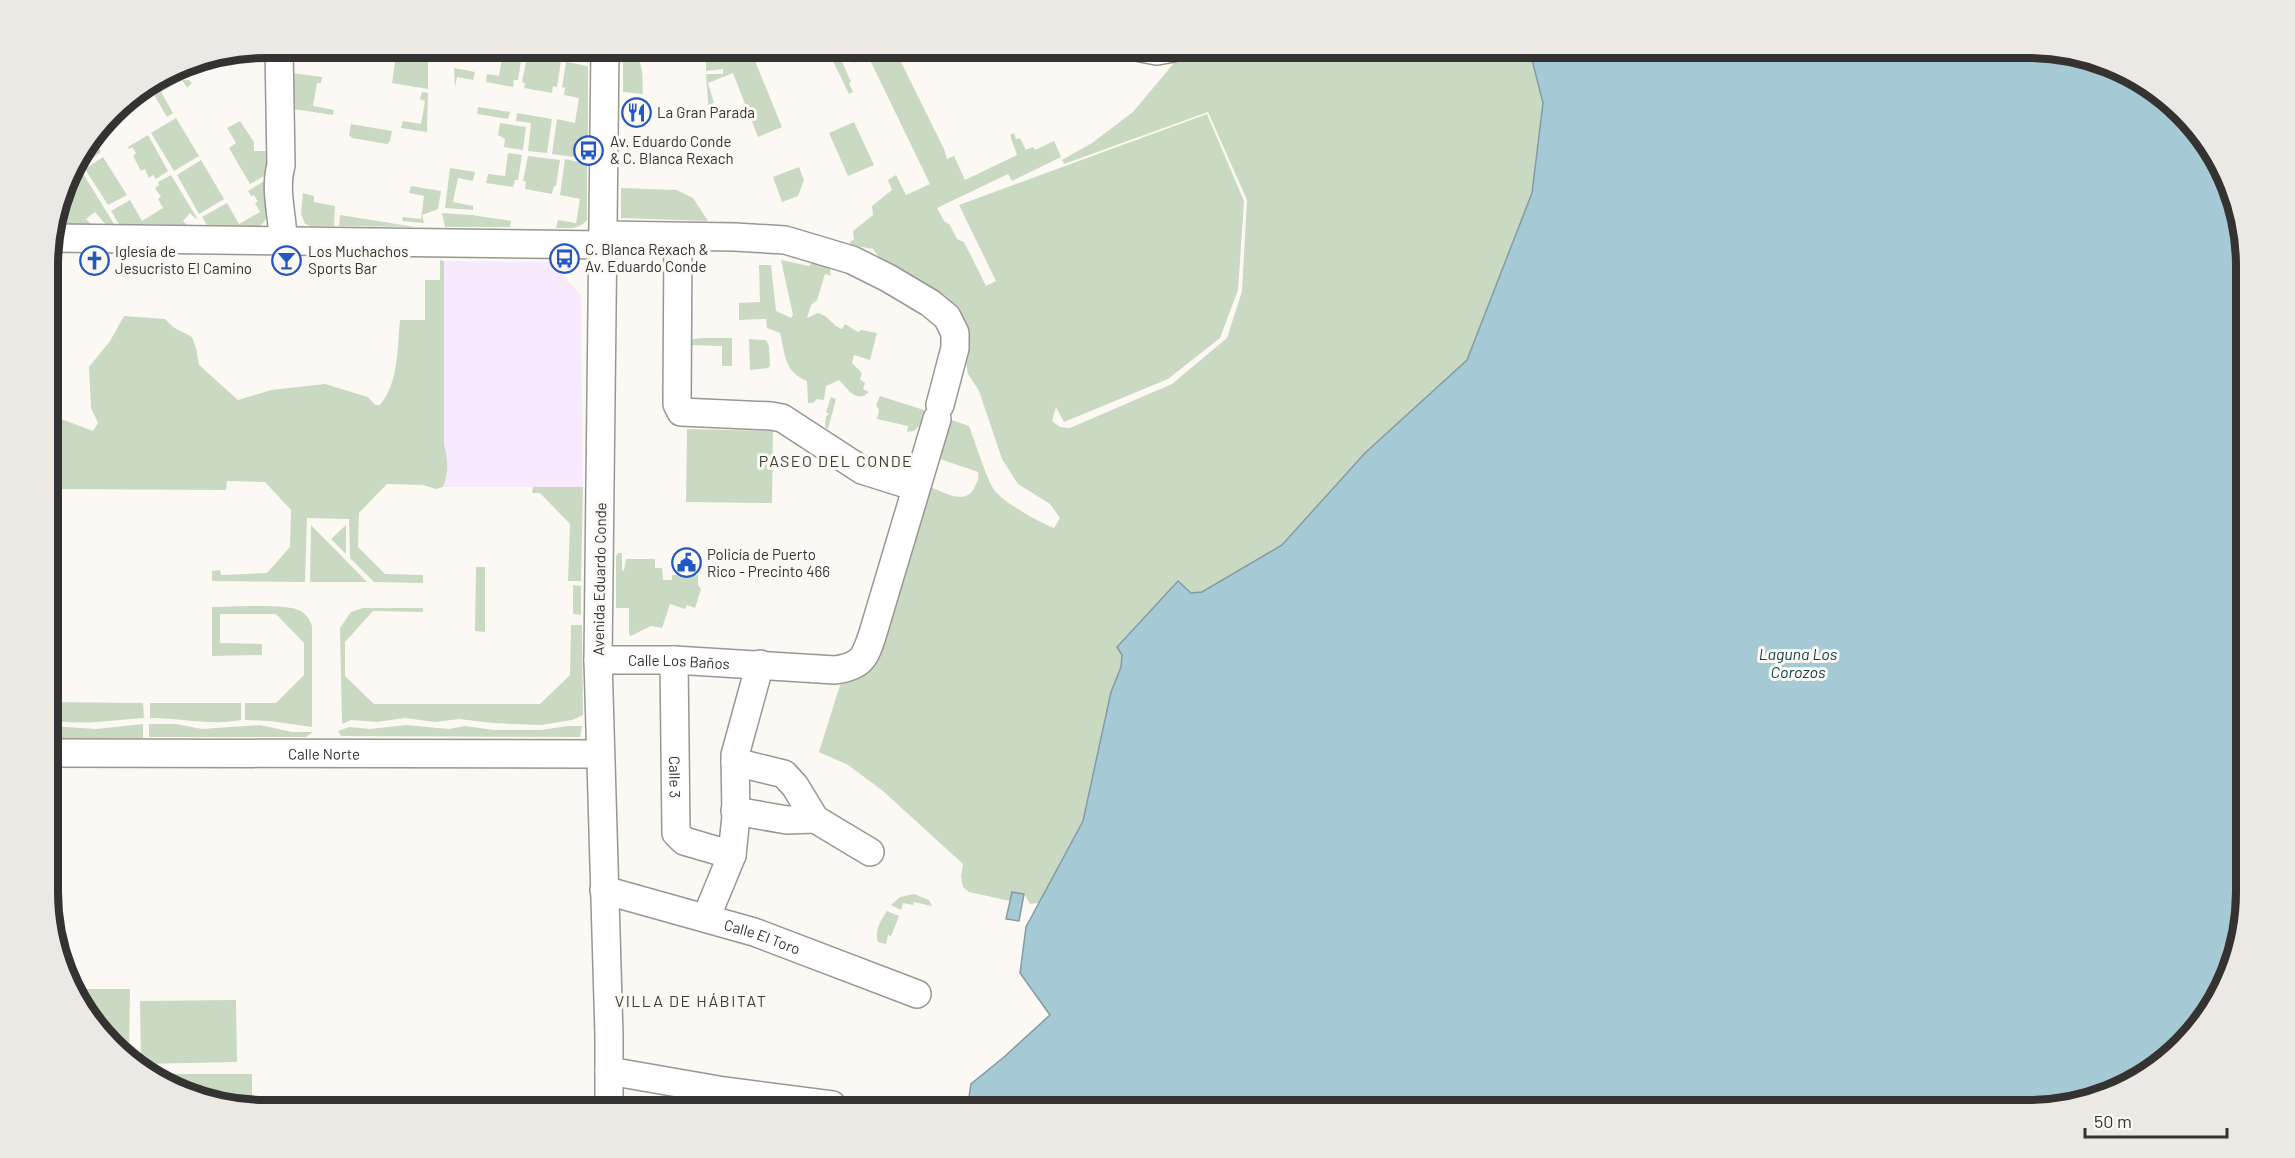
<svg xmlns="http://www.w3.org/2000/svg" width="2295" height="1158" font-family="Barlow,sans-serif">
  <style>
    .industrial { fill: #f7eafe }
    .green { fill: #cad9c2 }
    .water { fill: #a5c9d5; stroke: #839ca4; stroke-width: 1.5 }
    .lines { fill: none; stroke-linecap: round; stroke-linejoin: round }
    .minor-casing { stroke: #999792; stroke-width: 30 }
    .minor { stroke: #fff; stroke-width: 27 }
    .labels { text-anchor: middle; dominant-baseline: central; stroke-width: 6; stroke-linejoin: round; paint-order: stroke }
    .poi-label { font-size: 15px; fill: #343332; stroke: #fcf9f4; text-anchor: start }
    .street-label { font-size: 15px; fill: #343332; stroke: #fcf9f4 }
    .neighbourhood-label { font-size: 16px; letter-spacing: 1.5px; fill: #3f3c38; stroke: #fcf9f4 }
    .water-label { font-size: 16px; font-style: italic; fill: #0e4350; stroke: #fcf9f4 }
    .rim { fill: none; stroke: #343332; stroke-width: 8 }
  </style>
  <rect width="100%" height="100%" fill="#fcf9f4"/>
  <path class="industrial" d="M 444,261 L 551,262 L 581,295 L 583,487 L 443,487 Z"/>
  <path class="green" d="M 397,48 L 428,48 L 428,89 L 392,83 Z
    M 552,48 L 585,48 L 581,52 L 588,59 L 588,62 L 551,55 Z
    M 849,48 L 894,48 L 944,149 L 947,159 L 954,156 L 965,180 L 1017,155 L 1010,135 L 1014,133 L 1016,139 L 1020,138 L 1026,150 L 1033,147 L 1035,150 L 1054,141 L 1061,157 L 1012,181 L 1008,174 L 937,208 L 944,221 L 950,225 L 957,239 L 964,242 L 986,286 L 996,281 L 959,205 L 1207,114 L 1244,201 L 1238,290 L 1220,338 L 1168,379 L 1064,422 L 1056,407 L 1052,421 L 1060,427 L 1070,428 L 1172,384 L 1227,338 L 1242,291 L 1247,200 L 1208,112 L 1064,164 L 1062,160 L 1092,143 L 1133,112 L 1179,57 L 1192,48 L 1529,48 L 1543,103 L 1532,193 L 1467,360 L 1365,453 L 1282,545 L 1202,592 L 1191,593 L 1178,581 L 1122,655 L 1121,667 L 1111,692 L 1083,821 L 1039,903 L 1030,904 L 1024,894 L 1012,892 L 1010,901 L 969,892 L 963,887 L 961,877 L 963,864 L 883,791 L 848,765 L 819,752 L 840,685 L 844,679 L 928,486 C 943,492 967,507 975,486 C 978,481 979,478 978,472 L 937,458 L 949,419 L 969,426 C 975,441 987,481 995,491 C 1004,503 1041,523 1054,528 L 1060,518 L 1050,504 L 1018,484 L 1002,459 L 979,391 L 968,374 L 966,363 L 970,341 L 966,323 L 957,311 L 881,260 L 873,249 L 851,245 L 850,242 L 854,239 L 853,231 L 873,215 L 872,206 L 892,190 L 888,180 L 896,175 L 906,195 L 930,184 L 868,56 L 854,63 L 849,55 L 841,59 L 851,82 L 849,83 L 853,92 L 849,94 L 828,51 Z
    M 503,52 L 522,55 L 518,80 L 514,80 L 513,87 L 486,82 L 487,74 L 499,76 Z
    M 527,56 L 561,61 L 557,87 L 553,86 L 552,93 L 524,88 L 525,83 L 522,82 Z
    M 623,56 L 635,56 C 645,66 642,81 643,94 L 623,92 Z
    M 753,56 L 782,127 L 758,137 L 733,73 L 708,83 L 714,103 L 708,105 L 708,102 L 706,74 L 723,74 L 723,69 L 706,71 L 706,58 Z
    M 566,62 L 588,66 L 588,141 L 579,149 L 582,158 L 552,154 L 557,119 L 575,123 L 579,98 L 564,95 L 565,88 L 562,87 Z
    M 454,68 L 475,72 L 473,80 L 457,77 L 455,88 Z
    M 292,73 L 322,77 L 321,83 L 317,83 L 313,106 L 334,110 L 333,115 L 293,109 Z
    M 161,79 L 189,80 L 192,83 L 187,88 L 182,80 L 161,92 L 173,113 L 167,117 L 149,86 Z
    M 422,92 L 428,93 L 427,132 L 401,128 L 403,121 L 421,124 L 425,101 L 420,99 Z
    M 478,107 L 510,112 L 508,119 L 477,114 Z
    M 517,113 L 552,119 L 547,153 L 528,151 L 531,123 L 516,121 Z
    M 176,118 L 199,156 L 174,171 L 151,133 Z
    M 240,121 L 254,142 L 254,151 L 269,151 L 268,174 L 250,184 L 229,148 L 236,143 L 227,128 Z
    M 854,122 L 874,165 L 848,176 L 829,133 Z
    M 500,123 L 526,127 L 523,150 L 504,147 L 505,139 L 498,135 Z
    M 351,124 L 392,131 L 390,141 L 387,144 L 352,138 L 349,135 Z
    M 148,135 L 168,171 L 156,179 L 153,175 L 149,178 L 145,169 L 141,171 L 133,156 L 136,153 L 132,147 L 129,149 L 128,147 Z
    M 94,139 L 101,152 L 83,165 L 79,159 Z
    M 508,153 L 522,155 L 518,180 L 515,180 L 513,187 L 486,183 L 488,174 L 505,176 Z
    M 528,156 L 560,160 L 556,186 L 554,186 L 552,194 L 525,189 L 526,182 L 523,181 Z
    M 103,157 L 127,195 L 108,205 L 85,169 Z
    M 565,159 L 587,164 L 587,220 C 579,230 568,228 556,228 L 558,220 L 576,223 L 580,199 L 560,195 Z
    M 201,160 L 224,199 L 199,214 L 177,175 Z
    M 79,167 L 114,224 L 106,225 L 95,212 L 86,219 L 91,224 L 56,224 L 60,208 L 66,204 L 63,199 L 70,173 Z
    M 799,167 L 804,180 L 798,196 L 782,202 L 773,177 Z
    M 450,168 L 475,172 L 473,181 L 458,178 L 453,202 L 473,206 L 473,210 L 445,208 Z
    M 171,175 L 197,218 L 196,219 L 190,213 L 183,221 L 187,225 L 119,224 L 111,211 L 130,200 L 142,221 L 163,208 L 158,199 L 161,197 L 155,188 L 159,185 L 158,182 Z
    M 269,178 C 269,194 274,215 260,226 L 207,225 L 202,217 L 227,203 L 239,224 L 260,212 L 255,203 L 258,202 L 254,195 L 251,196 L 248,191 Z
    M 411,186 L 441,191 L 438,209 L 422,215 L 424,223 L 402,221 L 403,217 L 421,219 L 424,196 L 409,193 Z
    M 621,188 L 677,190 L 693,198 L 708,221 L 621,218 Z
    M 303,193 L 314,196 L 314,202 L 335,206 L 334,226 L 310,226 L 305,224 L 301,214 Z
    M 442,213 L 472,215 L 511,221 L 510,227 L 445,227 Z
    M 340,215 L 415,227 L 339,226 Z
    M 440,260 L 444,261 L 444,444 C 448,460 449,472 443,487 L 436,489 L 423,485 L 387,484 L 359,513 L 358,547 L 385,574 L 423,575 L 423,583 L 374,582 L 350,558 L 349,519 L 307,518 L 305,582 L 212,581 L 212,571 L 220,570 L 221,575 L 267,573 L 290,547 L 291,510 L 265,482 L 227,481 L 226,490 L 49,489 L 49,421 L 64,420 L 93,431 L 98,423 L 91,408 L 89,367 L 110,341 L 124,316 L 165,319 L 173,327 L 192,337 L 196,348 L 199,365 L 238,400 L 271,390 L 325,384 L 368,397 L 375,405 L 380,405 C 399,382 397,348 400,320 L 425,320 L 425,280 L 440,280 Z
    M 781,260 L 809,266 L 814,261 L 830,269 L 831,276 L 825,274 L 817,300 L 811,305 L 807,318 L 818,313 C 831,317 831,325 842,329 L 845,324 L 858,332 L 861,330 L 877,333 L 870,360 L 854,355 L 852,363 L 862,373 L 860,379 L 865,383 L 863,389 L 869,392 C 856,404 848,389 839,380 L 826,386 L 824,400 L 817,399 L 813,403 L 808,403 L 807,381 C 784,372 785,353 780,333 L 767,328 L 766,319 L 739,320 L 739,303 L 760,302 L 759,265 L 771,265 L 776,311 L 791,318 L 793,315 Z
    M 701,338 L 732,338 L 732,366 L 722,366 L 722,346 L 689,345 L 693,339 Z
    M 749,339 L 766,340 L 769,346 L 770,366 L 768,368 L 750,370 Z
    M 880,396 L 924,410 C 928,419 920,425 914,431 L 907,432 L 908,426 L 877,419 L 879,410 L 876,405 Z
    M 831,397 L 836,399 L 828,429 L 825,427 L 826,416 L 829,414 L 826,412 Z
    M 687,429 L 773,431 L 772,503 L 686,502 Z
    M 533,487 L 583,487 L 581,581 L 568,581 L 570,524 L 540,493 L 532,493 Z
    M 311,525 L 367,582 L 310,582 Z
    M 346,525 L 346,554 L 331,539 Z
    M 618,553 L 622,553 L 622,571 L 624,570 L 626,559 L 655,559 L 655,568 L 662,568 L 663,580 L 672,580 L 672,575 L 698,575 L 698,585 L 701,589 L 695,608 L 687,605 L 685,609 L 670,604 L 662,628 L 651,626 L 631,636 L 629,634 L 629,608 L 616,608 L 616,556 Z
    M 476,567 L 485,567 L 485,632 L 475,631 Z
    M 573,585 L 581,586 L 581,615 L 573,614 Z
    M 212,607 C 231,607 288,603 301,611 C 307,615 310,620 312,626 L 312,727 L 270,721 L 245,720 L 245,703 L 276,703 L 304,675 L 304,643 L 276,614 L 220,614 L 220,643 L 262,644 L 262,655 L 212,656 Z
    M 363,608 L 423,608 L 423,612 L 373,611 L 345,642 L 345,676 L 374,704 L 540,704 L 570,675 L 571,625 L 582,625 L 583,715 L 572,720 L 541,725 L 493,723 L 459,719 L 435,722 L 405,718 L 377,722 L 351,720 L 342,724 L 340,628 L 351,612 Z
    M 49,702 L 143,703 L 144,718 C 112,720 82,726 49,720 Z
    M 150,703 L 241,703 L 241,720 C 210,726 181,718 150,718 Z
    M 143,724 L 143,738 L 50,738 L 50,726 L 96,729 Z
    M 149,724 L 176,724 L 202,729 L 260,725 L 292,732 L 313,732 L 306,737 L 149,737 Z
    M 406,725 L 449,729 L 465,726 L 494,730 L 541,730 L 568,726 L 582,726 L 580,737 L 341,736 L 338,731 L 349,727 L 370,729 Z
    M 914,894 L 929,900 L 932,906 L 914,902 L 913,905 L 903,903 L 901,910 L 891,905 L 900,897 Z
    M 887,911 L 899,916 L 891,936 L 888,935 L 886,944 L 878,942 C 874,931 881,920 887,911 Z
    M 79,989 L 130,989 L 129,1054 L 93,1024 Z
    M 236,1000 L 237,1062 L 141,1064 L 140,1001 Z
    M 154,1074 L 252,1074 L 252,1107 L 170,1088 Z"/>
  <path class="water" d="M 1529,48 L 2028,48 L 2125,70 L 2210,145 L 2245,239 L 2247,892 L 2225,988 L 2193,1035 L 2150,1073 L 2042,1110 L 967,1110 L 971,1084 L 1004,1057 L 1050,1015 L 1020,973 L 1026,927 L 1083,821 L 1111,692 L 1121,667 L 1122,655 L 1117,647 L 1178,581 L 1191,593 L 1202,592 L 1282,545 L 1365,453 L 1467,360 L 1532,193 L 1543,103 Z
    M 1012,892 L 1024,894 L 1019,921 L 1006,919 Z"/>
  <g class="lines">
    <defs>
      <g id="minor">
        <path d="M 279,48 L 281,165 C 274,191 283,215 283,242"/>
        <path d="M 605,48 L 598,660 L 609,1035 L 609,1110"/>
        <path d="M 1141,48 L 1157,51 L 1173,48"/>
        <path d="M 603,235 L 735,237 L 785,240 L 852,260 L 888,278 L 930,303 L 947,317 L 955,333 L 955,348 L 940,405"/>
        <path d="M 678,237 L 677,404 L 681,412 L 771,416 L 782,418 L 862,470 L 916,487"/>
        <path d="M 52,238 L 603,245"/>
        <path id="s1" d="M 598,660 L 674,660 L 835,670 C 862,666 865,658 873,633 L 937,419"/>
        <path id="s2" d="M 674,660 L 676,833 L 684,841 L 732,855"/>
        <path id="s3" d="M 50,753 L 599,754"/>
        <path d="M 735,762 L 784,774 L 795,786 L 815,819 L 870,852"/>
        <path d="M 735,811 L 787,820 L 815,819"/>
        <path id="s4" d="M 604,890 L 754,932 L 917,994"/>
        <path d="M 706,918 L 732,855 L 736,816 L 735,755 L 760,664"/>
        <path d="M 609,1071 L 724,1091 L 832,1105"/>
      </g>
    </defs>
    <use href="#minor" class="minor-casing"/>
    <use href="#minor" class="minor"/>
  </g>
  <defs>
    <symbol id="restaurant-ring" viewBox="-11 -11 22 22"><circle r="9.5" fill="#fcf9f4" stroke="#2357c4" stroke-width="1.5"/><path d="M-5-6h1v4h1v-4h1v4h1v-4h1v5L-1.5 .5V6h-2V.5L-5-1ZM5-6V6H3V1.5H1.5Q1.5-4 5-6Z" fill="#2357c4"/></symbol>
    <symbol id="bus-ring" viewBox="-11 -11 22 22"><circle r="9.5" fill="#fcf9f4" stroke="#2357c4" stroke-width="1.5"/><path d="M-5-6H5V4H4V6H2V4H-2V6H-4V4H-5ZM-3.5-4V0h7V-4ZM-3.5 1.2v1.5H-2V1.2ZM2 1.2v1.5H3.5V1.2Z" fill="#2357c4"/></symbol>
    <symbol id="church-ring" viewBox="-11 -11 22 22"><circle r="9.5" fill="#fcf9f4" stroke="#2357c4" stroke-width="1.5"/><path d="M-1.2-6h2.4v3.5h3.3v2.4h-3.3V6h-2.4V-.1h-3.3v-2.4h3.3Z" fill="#2357c4"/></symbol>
    <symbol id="bar-ring" viewBox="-11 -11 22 22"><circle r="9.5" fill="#fcf9f4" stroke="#2357c4" stroke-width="1.5"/><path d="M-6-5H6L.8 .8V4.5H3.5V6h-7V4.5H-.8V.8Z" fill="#2357c4"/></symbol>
    <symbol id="civic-ring" viewBox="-11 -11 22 22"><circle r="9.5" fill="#fcf9f4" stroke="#2357c4" stroke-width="1.5"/><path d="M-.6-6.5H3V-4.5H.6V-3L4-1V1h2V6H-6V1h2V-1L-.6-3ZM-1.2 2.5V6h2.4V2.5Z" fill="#2357c4"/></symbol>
  </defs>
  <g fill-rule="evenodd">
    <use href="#restaurant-ring" x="620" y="96" width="33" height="33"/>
    <use href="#bus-ring" x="572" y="134" width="33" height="33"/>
    <use href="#bus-ring" x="548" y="242" width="33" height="33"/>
    <use href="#church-ring" x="78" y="244" width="33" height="33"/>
    <use href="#bar-ring" x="270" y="244" width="33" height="33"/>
    <use href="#civic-ring" x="670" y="546" width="33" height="33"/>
  </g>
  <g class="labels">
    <g class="poi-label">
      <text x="657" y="112">La Gran Parada</text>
      <text x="610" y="141">Av. Eduardo Conde<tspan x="610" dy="17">&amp; C. Blanca Rexach</tspan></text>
      <text x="585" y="249">C. Blanca Rexach &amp;<tspan x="585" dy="17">Av. Eduardo Conde</tspan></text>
      <text x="115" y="251">Iglesia de<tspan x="115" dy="17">Jesucristo El Camino</tspan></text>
      <text x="308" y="251">Los Muchachos<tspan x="308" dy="17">Sports Bar</tspan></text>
      <text x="707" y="554">Policía de Puerto<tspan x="707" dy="17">Rico - Precinto 466</tspan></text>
    </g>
    <g class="street-label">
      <text transform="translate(599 579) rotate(-89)">Avenida Eduardo Conde</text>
      <text stroke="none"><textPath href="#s1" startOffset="81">Calle Los Baños</textPath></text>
      <text stroke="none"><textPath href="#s3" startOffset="274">Calle Norte</textPath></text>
      <text stroke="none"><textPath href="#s2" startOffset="117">Calle 3</textPath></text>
      <text stroke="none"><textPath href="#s4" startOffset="165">Calle El Toro</textPath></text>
    </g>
    <g class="neighbourhood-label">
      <text x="836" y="460">PASEO DEL CONDE</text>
      <text x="691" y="1000">VILLA DE HÁBITAT</text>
    </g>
    <g class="water-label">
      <text x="1798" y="653">Laguna Los<tspan x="1798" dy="18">Corozos</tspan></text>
    </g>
  </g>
  <path d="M0 0H2295V1158H0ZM266 58H2028A208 208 0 0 1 2236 266V892A208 208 0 0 1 2028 1100H266A208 208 0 0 1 58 892V266A208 208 0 0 1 266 58Z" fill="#ece9e4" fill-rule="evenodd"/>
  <path class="rim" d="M266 58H2028A208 208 0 0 1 2236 266V892A208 208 0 0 1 2028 1100H266A208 208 0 0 1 58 892V266A208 208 0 0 1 266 58Z"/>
  <path d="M2085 1128v9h142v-9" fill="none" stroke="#343332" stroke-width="3"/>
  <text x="2094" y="1128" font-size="18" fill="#343332" stroke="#fcf9f4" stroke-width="4.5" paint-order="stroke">50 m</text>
</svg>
